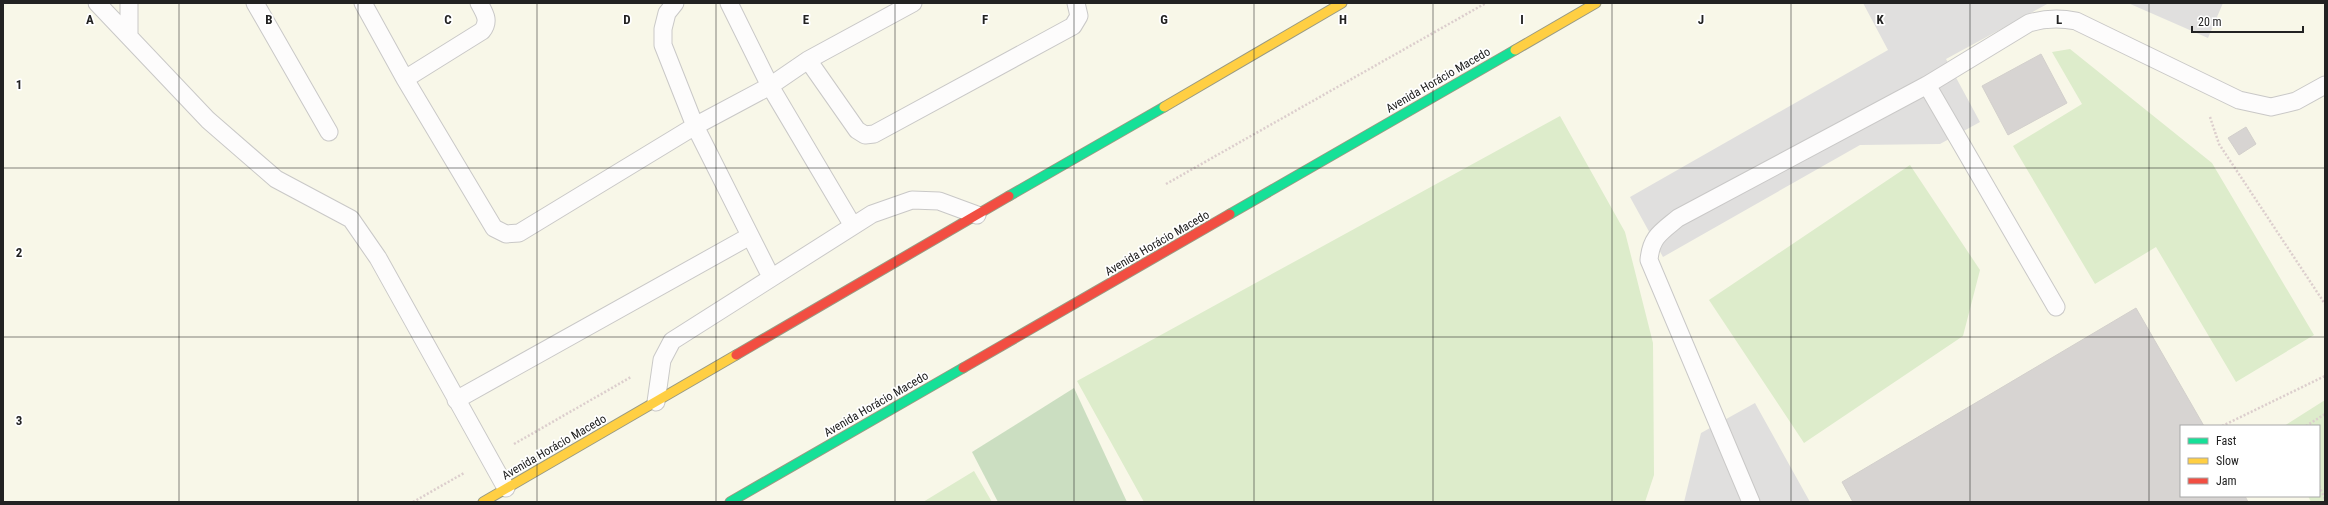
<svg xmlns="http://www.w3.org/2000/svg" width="2328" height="505" font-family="'Roboto Condensed',sans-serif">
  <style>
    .education { fill: #f8f7e8; fill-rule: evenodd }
    .grass { fill: #ddeccb }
    .forest { fill: #cbdec1 }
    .parking { fill: #e0dfde }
    .building { fill: #d7d4d2; stroke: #d3d0cc }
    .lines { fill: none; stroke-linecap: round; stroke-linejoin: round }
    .lane-casing { stroke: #c9c8c7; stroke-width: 19 }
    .fast-casing { stroke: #999a82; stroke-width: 11 }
    .slow-casing { stroke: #999a82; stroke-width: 11 }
    .jam-casing { stroke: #999a82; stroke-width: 11 }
    .path { stroke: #dccecd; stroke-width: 2.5; stroke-dasharray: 2 2; stroke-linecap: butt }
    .lane { stroke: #fdfcfc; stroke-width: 17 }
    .fast { stroke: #16e098; stroke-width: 9 }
    .slow { stroke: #ffcf43; stroke-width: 9 }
    .jam { stroke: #f24e42; stroke-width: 9 }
    .grid { fill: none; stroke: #222; stroke-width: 1; stroke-opacity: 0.55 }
    .labels { text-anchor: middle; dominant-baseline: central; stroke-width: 3.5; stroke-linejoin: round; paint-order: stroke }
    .street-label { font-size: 12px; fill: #222; stroke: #fff }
    .grid-label { font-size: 13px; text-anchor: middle; font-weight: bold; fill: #222; stroke: #fff; stroke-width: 3.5; stroke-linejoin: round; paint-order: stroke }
  </style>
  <rect width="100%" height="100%" fill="#f0eeeb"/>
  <path class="education" d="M 3,3 L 2325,3 L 2325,502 L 3,502 ZM 2181,426 L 2319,426 L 2319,496 L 2181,496 Z"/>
  <path class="grass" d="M 2070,49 L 2212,163 L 2314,335 L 2236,382 L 2156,247 L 2095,284 L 2013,146 L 2082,104 L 2052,52 Z
    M 1560,116 L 1625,232 L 1653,343 L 1654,475 L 1645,502 L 1144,502 L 1077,381 Z
    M 1910,165 L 1980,270 L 1963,336 L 1804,443 L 1709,300 Z
    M 2325,400 L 2325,502 L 2311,502 L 2308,496 L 2319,496 L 2319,426 L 2284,426 Z
    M 974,471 L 992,502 L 923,502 Z"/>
  <path class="forest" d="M 1074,388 L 1127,502 L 998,502 L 972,452 Z"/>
  <path class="parking" d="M 1863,3 L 2049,3 L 1946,59 L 1980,122 L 1940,144 L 1860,145 L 1663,257 L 1630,197 L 1888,50 Z
    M 2128,3 L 2223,3 L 2208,38 Z
    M 1755,403 L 1810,502 L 1684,502 L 1701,433 Z"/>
  <path class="building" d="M 2041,54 L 2067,103 L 2008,135 L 1982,86 Z
    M 2246,127 L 2256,144 L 2239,155 L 2228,138 Z
    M 2136,308 L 2204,426 L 2181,426 L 2181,496 L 2245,496 L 2248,502 L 1853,502 L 1842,482 Z"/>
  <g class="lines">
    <defs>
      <path id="lane" d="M 97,3 L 208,120 L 276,179 L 351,219 L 378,258 L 506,488
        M 255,3 L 329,132
        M 363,3 L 405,79 L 494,228 L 506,234 L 519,233 L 695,126 L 770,86 L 808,60 L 913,3
        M 675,3 L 667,13 L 663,29 L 663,45 L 695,126 L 771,277
        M 729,3 L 770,86 L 853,226
        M 129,36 L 129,3
        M 808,60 L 857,130 L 865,135 L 874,134 L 1073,26 L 1079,16 L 1076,3
        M 405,79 L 482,31 C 490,21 485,14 479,3
        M 1927,85 L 2056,307
        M 456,400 L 750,236
        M 656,402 L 662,360 L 672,341 L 872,214 L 912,200 L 939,201 L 977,215
        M 1751,502 L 1649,260 C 1651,237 1661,232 1678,218 L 1927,85 L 2029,23 C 2046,18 2060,18 2076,21 L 2239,100 L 2271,107 L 2296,101 L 2325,85"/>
      <path id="fast" d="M 1009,196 L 1164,107
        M 1230,214 L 1515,50
        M 730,502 L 963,368"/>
      <path id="slow" d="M 1515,50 L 1596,3
        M 1164,107 L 1342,3
        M 483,502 L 736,355"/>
      <path id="jam" d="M 736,355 L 1009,196
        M 963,368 L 1230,214"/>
    </defs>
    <use href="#lane" class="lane-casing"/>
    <use href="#fast" class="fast-casing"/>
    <use href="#slow" class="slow-casing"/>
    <use href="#jam" class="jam-casing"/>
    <path class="path" d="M 2210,117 L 2219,144 L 2325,304
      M 1166,184 L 1486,3
      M 2222,426 L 2325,376
      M 2306,426 L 2325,414
      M 514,444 L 631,377
      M 2319,486 L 2325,499
      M 413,502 L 464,473"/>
    <use href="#lane" class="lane"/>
    <use href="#fast" class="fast"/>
    <use href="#slow" class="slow"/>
    <use href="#jam" class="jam"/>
  </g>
  <path class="grid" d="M 179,3 L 179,502M 358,3 L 358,502M 537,3 L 537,502M 716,3 L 716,502M 895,3 L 895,502M 1074,3 L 1074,502M 1254,3 L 1254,502M 1433,3 L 1433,502M 1612,3 L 1612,502M 1791,3 L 1791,502M 1970,3 L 1970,502M 2149,3 L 2149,502M 3,168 L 2325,168M 3,337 L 2325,337"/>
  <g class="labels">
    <g class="street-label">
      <text transform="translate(1438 80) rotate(-30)">Avenida Horácio Macedo</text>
      <text transform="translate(1157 243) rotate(-30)">Avenida Horácio Macedo</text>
      <text transform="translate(876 404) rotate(-30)">Avenida Horácio Macedo</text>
      <text transform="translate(554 447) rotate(-30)">Avenida Horácio Macedo</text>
    </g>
  </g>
  <g class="grid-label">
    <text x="90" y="24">A</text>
    <text x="269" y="24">B</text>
    <text x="448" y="24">C</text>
    <text x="627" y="24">D</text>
    <text x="806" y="24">E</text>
    <text x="985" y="24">F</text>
    <text x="1164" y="24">G</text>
    <text x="1343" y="24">H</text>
    <text x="1522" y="24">I</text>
    <text x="1701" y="24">J</text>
    <text x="1880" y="24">K</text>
    <text x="2059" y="24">L</text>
    <text x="19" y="89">1</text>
    <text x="19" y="257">2</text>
    <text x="19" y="425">3</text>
  </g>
  <rect width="2328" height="505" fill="none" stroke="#222222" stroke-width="8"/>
  <rect x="2180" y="425" width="140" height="72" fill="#ffffff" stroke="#a7a7a7"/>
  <rect x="2188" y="438" width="20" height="6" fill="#16e098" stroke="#a7a7a7"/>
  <text x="2216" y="445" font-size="12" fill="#222222">Fast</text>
  <rect x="2188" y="458" width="20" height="6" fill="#ffcf43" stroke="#a7a7a7"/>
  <text x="2216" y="465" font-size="12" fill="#222222">Slow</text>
  <rect x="2188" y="478" width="20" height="6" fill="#f24e42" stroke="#a7a7a7"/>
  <text x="2216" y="485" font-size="12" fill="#222222">Jam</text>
  <path d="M2192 26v6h111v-6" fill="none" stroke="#222222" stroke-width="2"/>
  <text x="2198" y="26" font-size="12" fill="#222222" stroke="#ffffff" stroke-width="3" paint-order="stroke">20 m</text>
</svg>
